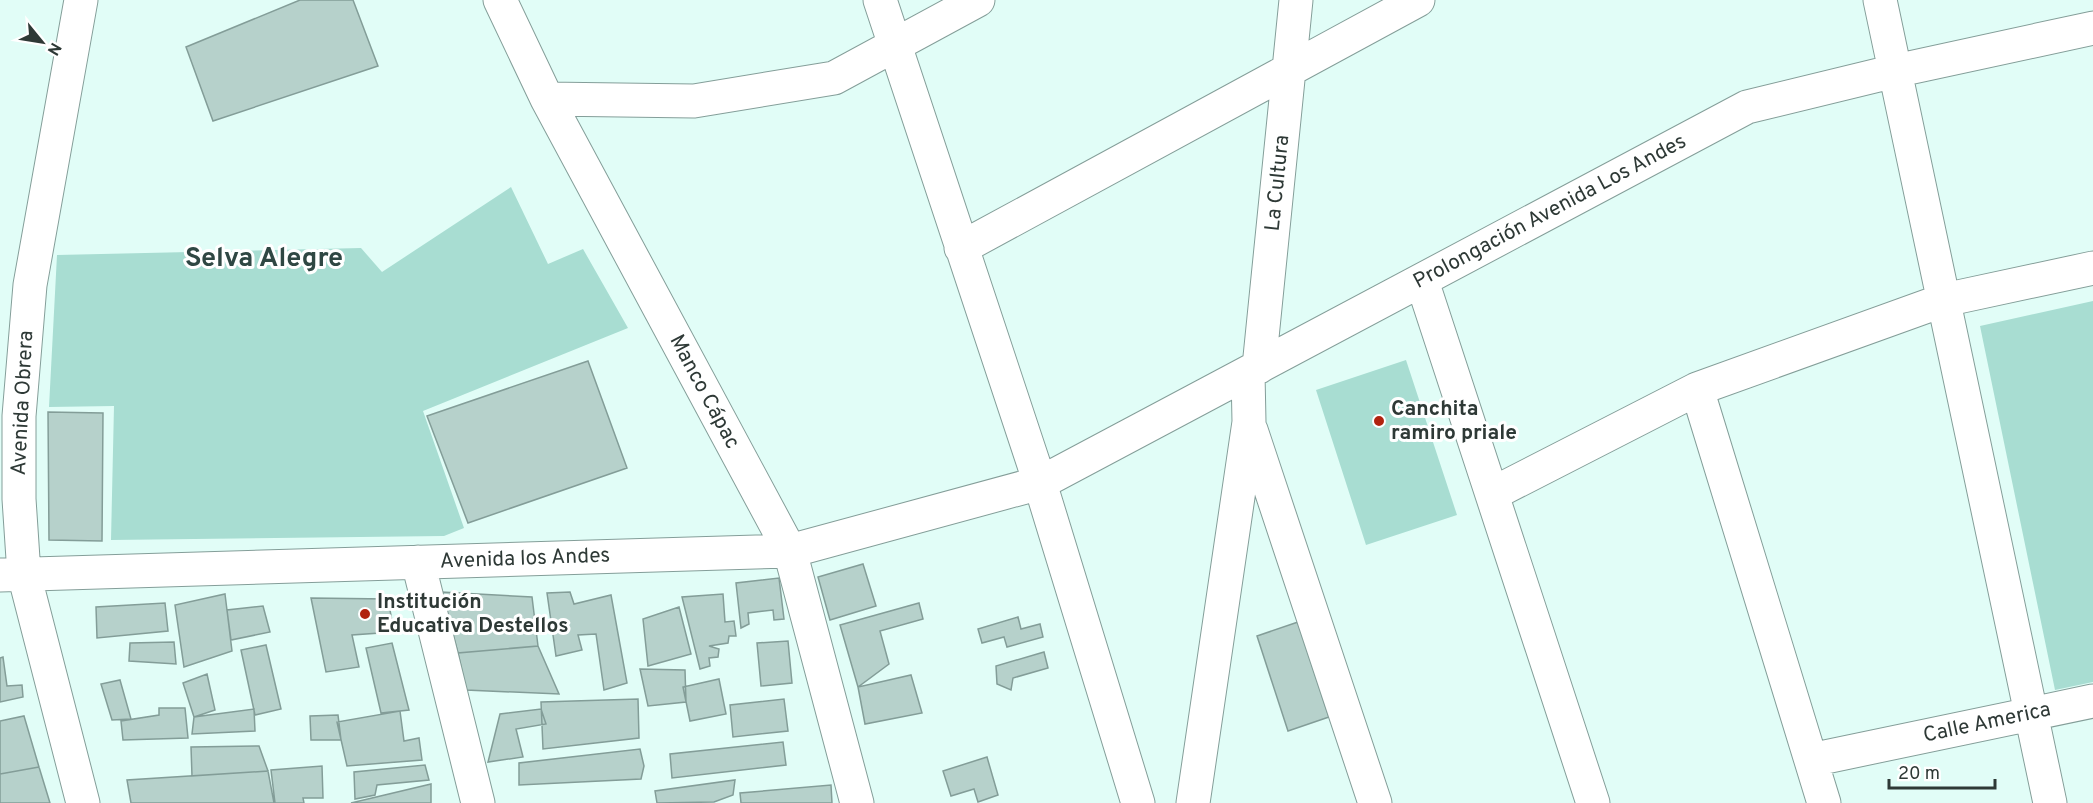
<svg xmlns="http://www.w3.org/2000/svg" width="2093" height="803" font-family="Overpass,sans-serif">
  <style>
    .green { fill: #a8ddd2 }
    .building { fill: #b6d1cb; stroke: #839d98; stroke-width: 1.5 }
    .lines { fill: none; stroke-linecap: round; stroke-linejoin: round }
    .minor-casing { stroke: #849e99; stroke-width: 35 }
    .minor { stroke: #fff; stroke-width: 33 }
    .poi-dot { fill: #b1230f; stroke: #fff; stroke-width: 2 }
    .labels { text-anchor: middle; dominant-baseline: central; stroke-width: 6; stroke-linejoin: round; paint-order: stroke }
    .street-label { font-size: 21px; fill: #2e3936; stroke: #fff }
    .poi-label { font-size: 21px; font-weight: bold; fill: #2e3936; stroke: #fff; text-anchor: start }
    .district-label { font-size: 27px; font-weight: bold; fill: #2f4743; stroke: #fff }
  </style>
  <rect width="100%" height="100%" fill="#e1fdf7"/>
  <path class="green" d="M 511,187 L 548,264 L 583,249 L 628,328 L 423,411 L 464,528 L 444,536 L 111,540 L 114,406 L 49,407 L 57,255 L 361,248 L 382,272 Z
    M 2093,301 L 2093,682 L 2055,690 L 1980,326 Z
    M 1406,360 L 1457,515 L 1366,545 L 1316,390 Z"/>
  <path class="building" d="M 300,0 L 353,0 L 378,66 L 213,121 L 186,47 Z
    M 588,361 L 627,468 L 468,523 L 427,416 Z
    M 48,412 L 103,413 L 102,541 L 49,540 Z
    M 863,564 L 876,606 L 830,620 L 818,577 Z
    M 779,578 L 784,619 L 774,620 L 773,610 L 748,613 L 749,624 L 741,628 L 736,583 Z
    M 441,592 L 532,597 L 538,646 L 458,653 Z
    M 570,592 L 574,604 L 611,595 L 627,683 L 604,690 L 596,634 L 578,635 L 582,650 L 556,656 L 547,593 Z
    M 225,594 L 232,651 L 184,667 L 175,605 Z
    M 723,594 L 725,622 L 734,621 L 736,636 L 729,636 L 728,643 L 709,646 L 719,649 L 718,657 L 709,658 L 710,666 L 700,669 L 682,597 Z
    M 311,598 L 388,599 L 394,632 L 352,635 L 359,667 L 326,672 Z
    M 165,603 L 168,631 L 97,638 L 96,607 Z
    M 919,603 L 923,619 L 880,631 L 889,664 L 858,687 L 840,625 Z
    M 263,606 L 270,632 L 231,640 L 227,610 Z
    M 679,607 L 691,654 L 648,666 L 643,619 Z
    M 1018,617 L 1021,629 L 1040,624 L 1043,637 L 1007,647 L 1004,637 L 982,643 L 978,629 Z
    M 1298,622 L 1329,717 L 1288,731 L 1257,636 Z
    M 788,641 L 792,683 L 761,686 L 757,643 Z
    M 174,642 L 176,664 L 129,661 L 130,643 Z
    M 392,643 L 409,710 L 381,713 L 366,648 Z
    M 266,645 L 281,709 L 255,715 L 241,650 Z
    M 538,646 L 559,694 L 466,690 L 458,653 Z
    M 1044,652 L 1048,668 L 1013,678 L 1011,690 L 997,684 L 996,666 Z
    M 3,657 L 7,686 L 22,685 L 23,697 L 0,702 L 0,658 Z
    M 640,669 L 685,670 L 686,702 L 648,706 Z
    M 207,674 L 215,710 L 194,717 L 183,683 Z
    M 911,675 L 922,713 L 865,724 L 858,687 Z
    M 719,679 L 726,714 L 690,721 L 683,687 Z
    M 120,680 L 131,719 L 112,720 L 101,684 Z
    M 638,699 L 639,738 L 543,749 L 541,702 Z
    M 784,699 L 788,731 L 733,737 L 730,705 Z
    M 159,708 L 185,708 L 188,738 L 123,740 L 121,721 L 159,715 Z
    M 254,709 L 255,731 L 192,734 L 194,717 Z
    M 541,709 L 546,724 L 516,729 L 523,757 L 488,762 L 500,714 Z
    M 400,711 L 404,741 L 419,738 L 422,760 L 347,766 L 337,722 Z
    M 338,715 L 341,740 L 311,740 L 310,716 Z
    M 24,716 L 39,767 L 0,774 L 0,721 Z
    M 783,742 L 786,765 L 672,778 L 670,754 Z
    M 259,746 L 268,771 L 192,776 L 191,747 Z
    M 640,749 L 644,766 L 641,779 L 519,785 L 519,763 Z
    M 987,757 L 998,795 L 978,802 L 974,789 L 951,796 L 943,771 Z
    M 425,765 L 429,780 L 377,785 L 375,795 L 355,799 L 354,772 Z
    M 322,766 L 323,798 L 303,798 L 304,803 L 275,803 L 271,770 Z
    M 39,767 L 50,803 L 0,803 L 0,774 Z
    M 268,771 L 274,803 L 131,803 L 127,780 Z
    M 735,780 L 733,795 L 714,802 L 657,803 L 655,791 Z
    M 431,784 L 431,803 L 351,803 Z
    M 831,785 L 832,803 L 741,803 L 740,793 Z"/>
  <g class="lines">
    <defs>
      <path id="minor" d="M 81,0 L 30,285 L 19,416 L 19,499 L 24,574 L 83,803
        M 500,0 L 547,99 L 790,551 L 857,803
        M 880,0 L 1040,483 L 1138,803
        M 1880,0 L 2050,803
        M 547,99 L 694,101 L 834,78 L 978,0
        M 961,248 L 1418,0
        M 1422,281 L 1593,803
        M 1259,367 L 1296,0
        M 1697,389 L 1824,803
        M 1251,430 L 1375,803
        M 1492,494 L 1697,389 L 1944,300 L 2093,268
        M 418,562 L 478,803
        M 0,575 L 790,551 L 1040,483 L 1747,107 L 1895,71 L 2093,28
        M 1811,760 L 2093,701
        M 1193,803 L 1249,422 L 1248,373"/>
    </defs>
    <use href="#minor" class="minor-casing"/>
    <use href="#minor" class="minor"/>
  </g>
  <g class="poi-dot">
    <circle cx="1379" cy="421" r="6"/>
    <circle cx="365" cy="614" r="6"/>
  </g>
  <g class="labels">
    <g class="street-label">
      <text transform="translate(1278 183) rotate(-84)">La Cultura</text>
      <text transform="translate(1550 212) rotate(-28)">Prolongación Avenida Los Andes</text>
      <text transform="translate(704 392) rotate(62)">Manco Cápac</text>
      <text transform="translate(23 403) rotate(-87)">Avenida Obrera</text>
      <text transform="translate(525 559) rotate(-2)">Avenida los Andes</text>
      <text transform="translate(1987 723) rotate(-12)">Calle America</text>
    </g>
    <g class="poi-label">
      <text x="1391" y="409">Canchita<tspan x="1391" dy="24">ramiro priale</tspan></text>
      <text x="377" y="602">Institución<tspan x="377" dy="24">Educativa Destellos</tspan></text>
    </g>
    <g class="district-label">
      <text x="264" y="259">Selva Alegre</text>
    </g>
  </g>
  <g transform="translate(42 42) rotate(120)" stroke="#ffffff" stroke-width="4.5" paint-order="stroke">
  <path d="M0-4.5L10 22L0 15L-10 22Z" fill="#2e3936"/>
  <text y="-9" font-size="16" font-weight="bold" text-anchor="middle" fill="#2e3936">N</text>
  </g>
  <path d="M1889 779v9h106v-9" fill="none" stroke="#2e3936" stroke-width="3"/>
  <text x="1898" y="779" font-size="18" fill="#2e3936" stroke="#ffffff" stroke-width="4.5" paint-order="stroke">20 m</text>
</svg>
